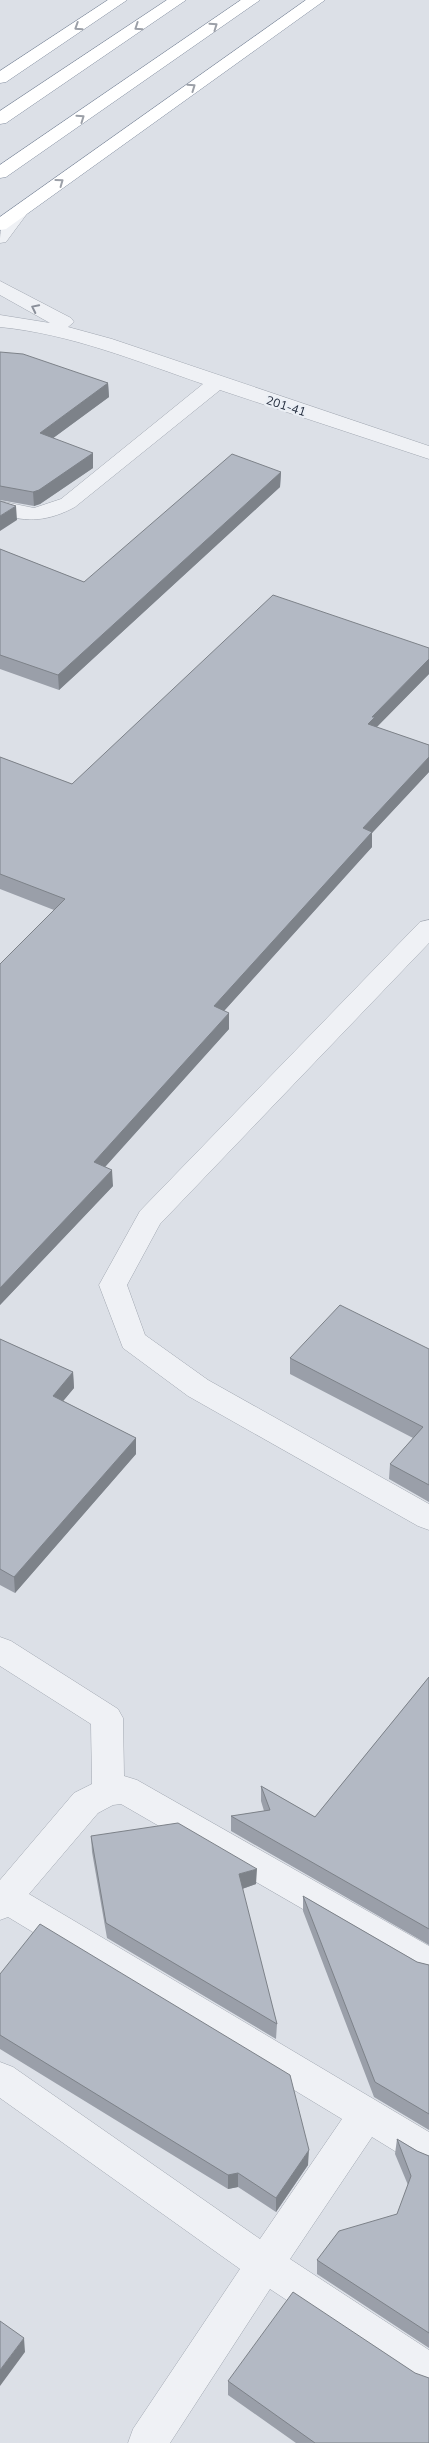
<svg xmlns="http://www.w3.org/2000/svg" width="429" height="2443" font-family="'Nunito Sans',sans-serif">
  <style>
    .lines { fill: none; stroke-linecap: round; stroke-linejoin: round }
    .minor-casing { stroke: #a1a7b1; stroke-width: 1 }
    .highway-casing { stroke: #828d9f; stroke-width: 1 }
    .minor { fill: #eff1f5; fill-rule: evenodd }
    .highway { fill: #fff; fill-rule: evenodd }
    .wall { fill: #9a9fa9 }
    .shaded-wall { fill: #7d8289 }
    .building { fill: #b3b9c4; stroke: #7d8289 }
    .oneway { stroke: #9ca0a8 }
    .oneway2 { stroke: #8a8f9a }
    .labels { text-anchor: middle; dominant-baseline: central; stroke-width: 4.5; stroke-linejoin: round; paint-order: stroke }
    .far-street-label { font-size: 12px; fill: #242d3e; stroke: #ebeff5 }
  </style>
  <rect width="100%" height="100%" fill="#dce0e7"/>
  <g class="lines">
    <defs>
      <path id="minor" d="M 20,206 L 26,207 L 29,211 L 6,242 L 0,243 C 0,229 3,210 20,206 Z
        M 0,281 L 71,318 L 74,322 L 68,327 L 112,339 L 429,446 L 429,459 L 220,390 L 75,507 C 49,521 28,523 0,514 L 0,501 L 34,508 L 61,499 L 203,384 C 136,361 71,334 0,327 L 0,315 L 50,323 L 0,295 Z
        M 429,920 L 429,943 L 160,1224 L 127,1285 L 145,1335 L 208,1380 L 429,1504 L 429,1530 L 418,1526 L 188,1396 L 123,1348 L 99,1285 L 140,1211 L 420,922 Z
        M 0,1637 L 11,1641 L 118,1709 L 123,1718 L 124,1776 L 137,1780 L 429,1946 L 429,1979 L 417,1975 L 121,1804 L 113,1805 L 98,1813 L 29,1894 L 429,2132 L 429,2169 L 416,2164 L 372,2137 L 290,2259 L 429,2350 L 429,2391 L 415,2385 L 270,2289 L 170,2443 L 128,2443 L 133,2429 L 240,2269 L 0,2098 L 0,2062 L 13,2067 L 260,2239 L 342,2119 L 8,1917 L 0,1920 L 0,1880 L 74,1793 L 92,1784 L 91,1724 L 0,1666 Z"/>
      <path id="highway" d="M 108,0 L 127,0 L 6,82 L 0,83 L 0,71 Z
        M 167,0 L 186,0 L 6,123 L 0,124 L 0,111 Z
        M 241,0 L 260,0 L 6,177 L 0,178 L 0,165 Z
        M 306,0 L 325,0 L 6,229 L 0,230 L 0,217 Z"/>
    </defs>
    <use href="#minor" class="minor-casing"/>
    <use href="#highway" class="highway-casing"/>
    <use href="#minor" class="minor"/>
    <use href="#highway" class="highway"/>
  </g>
  <path class="wall" d="M 0,352 L 108,383 L 109,397 L 53,438 L 93,468 L 40,504 L 34,506 L 0,500 Z
    M 281,472 L 280,487 L 59,690 L 0,669 L 0,549 L 84,582 Z
    M 429,648 L 429,674 L 376,727 L 429,745 L 429,772 L 372,833 L 372,847 L 224,1011 L 229,1029 L 105,1167 L 113,1186 L 0,1305 L 54,910 L 0,889 L 0,757 L 72,784 Z
    M 0,1339 L 73,1372 L 74,1388 L 63,1401 L 136,1438 L 136,1454 L 15,1593 L 0,1585 Z
    M 429,1349 L 429,1502 L 389,1479 L 390,1464 L 413,1438 L 290,1374 L 290,1358 Z
    M 429,1677 L 429,1945 L 231,1831 L 231,1816 L 264,1811 L 261,1801 L 261,1786 L 315,1817 Z
    M 91,1836 L 256,1884 L 242,1889 L 277,2024 L 276,2039 L 107,1938 L 92,1852 Z
    M 303,1896 L 417,1962 L 429,1965 L 429,2130 L 374,2097 L 303,1911 Z
    M 0,1974 L 308,2165 L 276,2212 L 238,2187 L 228,2189 L 0,2049 Z
    M 397,2139 L 417,2151 L 429,2156 L 429,2348 L 317,2274 L 317,2260 L 397,2214 L 408,2185 L 395,2154 Z
    M 415,2373 L 429,2443 L 296,2443 L 228,2395 L 228,2381 Z"/>
  <path class="shaded-wall" d="M 108,383 L 109,397 L 41,447 L 40,433 Z
    M 93,453 L 93,468 L 40,504 L 34,506 L 33,492 Z
    M 281,472 L 280,487 L 59,690 L 58,675 Z
    M 16,506 L 17,520 L 0,531 L 0,516 Z
    M 429,659 L 429,674 L 374,730 L 368,724 L 372,717 Z
    M 429,757 L 429,772 L 372,833 L 372,847 L 214,1022 L 214,1006 L 363,828 Z
    M 229,1013 L 229,1029 L 95,1178 L 94,1162 Z
    M 112,1170 L 113,1186 L 0,1305 L 0,1288 Z
    M 73,1372 L 74,1388 L 54,1412 L 53,1396 Z
    M 136,1438 L 136,1454 L 15,1593 L 14,1577 Z
    M 257,1869 L 256,1884 L 239,1890 L 239,1874 Z
    M 309,2150 L 308,2165 L 276,2212 L 276,2198 Z
    M 238,2173 L 238,2187 L 228,2189 L 228,2175 Z
    M 24,2338 L 25,2352 L 0,2386 L 0,2370 Z"/>
  <path class="building" d="M 0,352 L 23,354 L 108,383 L 40,433 L 93,453 L 39,490 L 33,492 L 0,486 Z
    M 232,454 L 281,472 L 58,675 L 0,655 L 0,549 L 84,582 Z
    M 0,501 L 16,506 L 0,516 Z
    M 273,595 L 429,648 L 429,659 L 372,717 L 375,717 L 368,724 L 429,745 L 429,757 L 363,828 L 372,832 L 214,1006 L 229,1013 L 94,1162 L 112,1170 L 0,1288 L 0,964 L 65,899 L 0,874 L 0,757 L 72,784 Z
    M 340,1305 L 429,1349 L 429,1485 L 390,1464 L 423,1427 L 290,1358 Z
    M 0,1339 L 73,1372 L 53,1396 L 136,1438 L 14,1577 L 0,1569 Z
    M 429,1677 L 429,1929 L 231,1816 L 270,1810 L 261,1786 L 315,1817 Z
    M 178,1823 L 257,1869 L 239,1874 L 277,2024 L 106,1923 L 91,1836 Z
    M 303,1896 L 417,1962 L 429,1965 L 429,2114 L 375,2082 Z
    M 40,1924 L 290,2075 L 309,2150 L 276,2198 L 238,2173 L 228,2175 L 0,2035 L 0,1974 Z
    M 397,2139 L 417,2151 L 429,2156 L 429,2333 L 317,2260 L 339,2231 L 397,2214 L 411,2176 Z
    M 293,2292 L 415,2373 L 429,2378 L 429,2443 L 315,2443 L 228,2381 Z
    M 0,2321 L 24,2338 L 0,2370 Z"/>
  <defs><path id="oneway-chevron" d="M-2-3.5L2.5 0L-2 3.5" fill="none" stroke-width="1.6" stroke-linecap="round" stroke-linejoin="round" transform="scale(1.25)"/></defs>
  <g class="oneway">
    <use href="#oneway-chevron" transform="translate(214 26) rotate(-35)"/>
    <use href="#oneway-chevron" transform="translate(78 27) rotate(147)"/>
    <use href="#oneway-chevron" transform="translate(138 27) rotate(146)"/>
    <use href="#oneway-chevron" transform="translate(192 87) rotate(-35)"/>
    <use href="#oneway-chevron" transform="translate(81 118) rotate(-35)"/>
    <use href="#oneway-chevron" transform="translate(60 182) rotate(-36)"/>
  </g>
  <use class="oneway2" href="#oneway-chevron" transform="translate(35 308) rotate(-154)"/>
  <g class="labels">
    <g class="far-street-label">
      <text transform="translate(286 406) rotate(18)">201-41</text>
    </g>
  </g>
</svg>
